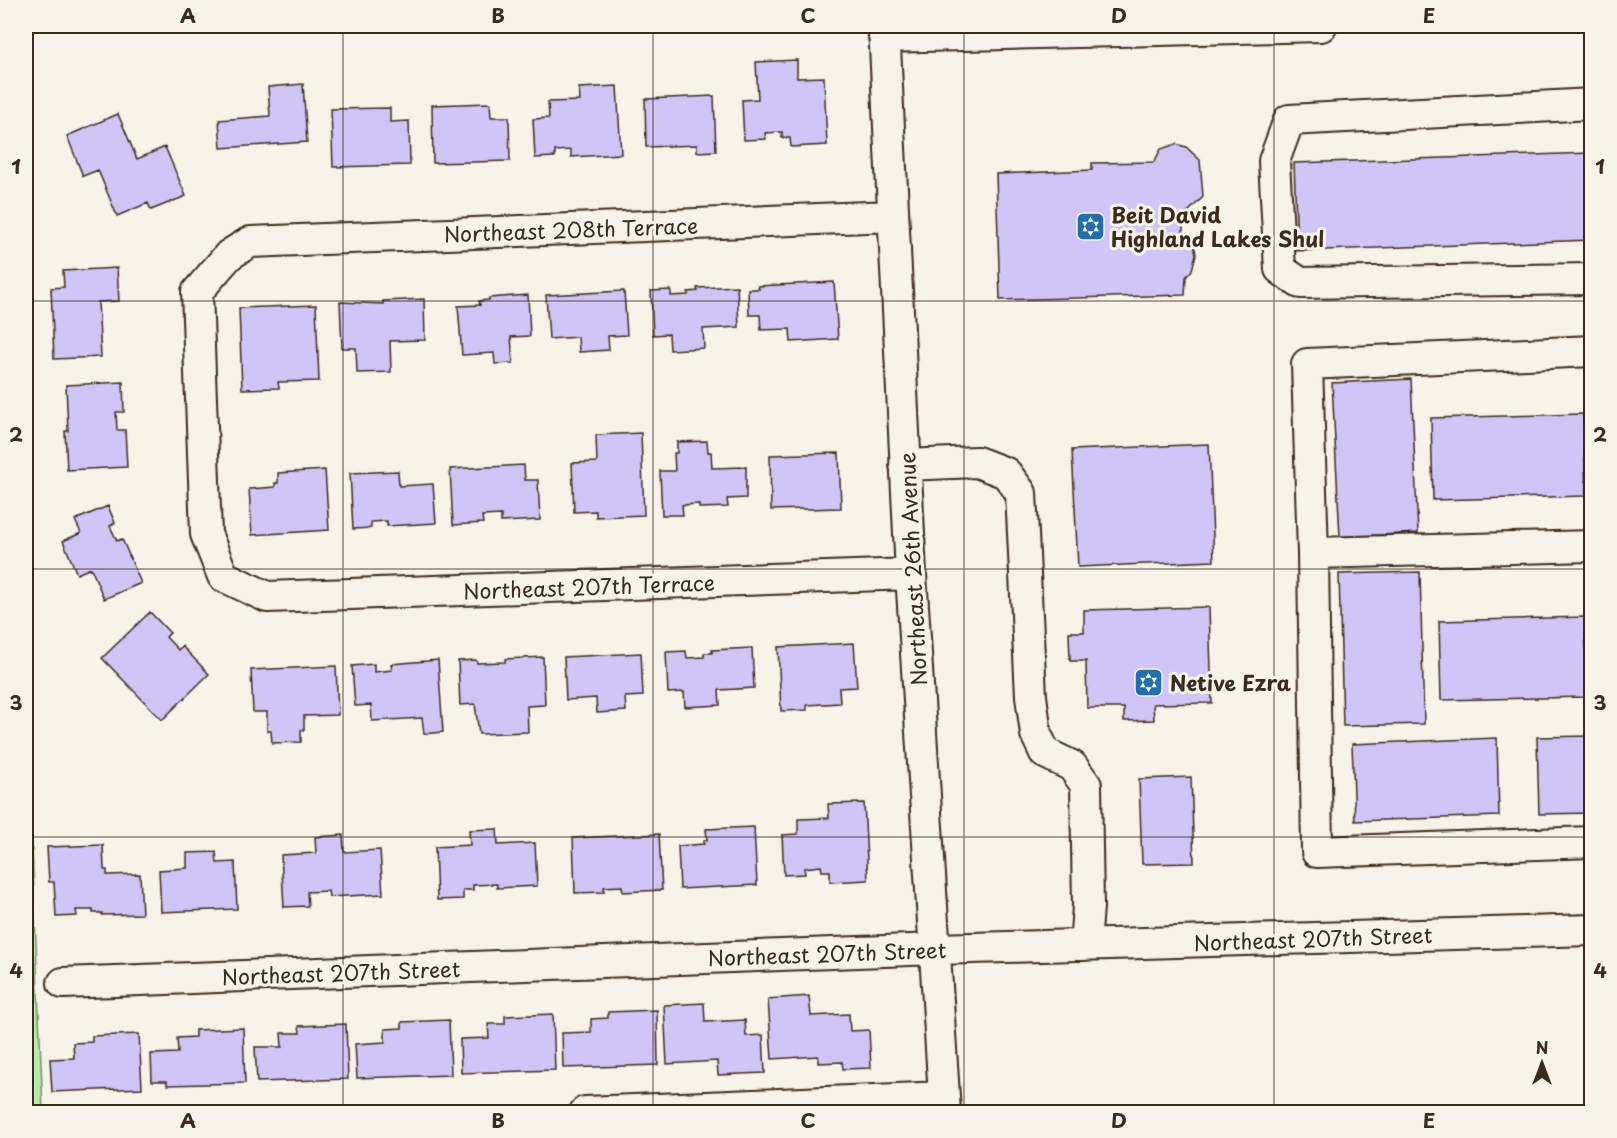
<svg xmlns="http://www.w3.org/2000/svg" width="1617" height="1138" font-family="'Playpen Sans',sans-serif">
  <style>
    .green { fill: #b9eaaa; stroke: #7a8a64; stroke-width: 1.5 }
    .building { fill: #d0c5f7; stroke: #3b2a1e; stroke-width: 1.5 }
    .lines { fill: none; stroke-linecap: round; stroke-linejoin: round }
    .minor-casing { stroke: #3b2a1e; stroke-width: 34 }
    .minor { stroke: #f7f3e8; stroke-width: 30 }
    .grid { fill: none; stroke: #3b2a1e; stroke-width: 1.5; stroke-opacity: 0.55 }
    .labels { text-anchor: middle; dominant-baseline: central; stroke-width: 6; stroke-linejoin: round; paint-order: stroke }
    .poi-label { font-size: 21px; font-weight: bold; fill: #3b2a1e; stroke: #f7f3e8; text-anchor: start }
    .street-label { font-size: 21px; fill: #3b2a1e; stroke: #f7f3e8 }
    .neatline { fill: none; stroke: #3b2a1e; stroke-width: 2 }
    .grid-label { font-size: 20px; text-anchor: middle; font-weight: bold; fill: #3b2a1e }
  </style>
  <rect width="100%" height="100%" fill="#f7f3e8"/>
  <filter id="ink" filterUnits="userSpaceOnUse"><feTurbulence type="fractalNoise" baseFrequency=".0167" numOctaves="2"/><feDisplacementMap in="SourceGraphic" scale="12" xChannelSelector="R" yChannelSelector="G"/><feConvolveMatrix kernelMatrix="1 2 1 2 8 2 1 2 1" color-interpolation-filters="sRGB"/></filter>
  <g filter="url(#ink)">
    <path class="green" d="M 26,702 L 43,1112 L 26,1112 Z"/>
    <path class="building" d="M 797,60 L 797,78 L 824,77 L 827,145 L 791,147 L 790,138 L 782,138 L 782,132 L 765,133 L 766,139 L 744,140 L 742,100 L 758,99 L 756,62 Z
      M 303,84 L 307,142 L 221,148 L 219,120 L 270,116 L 268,87 Z
      M 617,86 L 621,154 L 571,157 L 571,150 L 555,151 L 555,157 L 535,158 L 533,119 L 549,118 L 548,102 L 580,101 L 579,88 Z
      M 714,96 L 716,151 L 697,152 L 697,145 L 646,147 L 645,99 Z
      M 490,103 L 491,117 L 509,117 L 510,161 L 433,163 L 432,105 Z
      M 390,108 L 390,122 L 409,121 L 410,165 L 333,167 L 331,109 Z
      M 118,114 L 137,159 L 165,147 L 186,196 L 151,210 L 148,203 L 117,216 L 98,170 L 83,176 L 67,136 Z
      M 1176,144 L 1186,147 L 1200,160 L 1203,197 L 1183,217 L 1183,234 L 1194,244 L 1196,254 L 1192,270 L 1186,277 L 1185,295 L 1000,300 L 996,174 L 1092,170 L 1092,163 L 1154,162 L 1161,149 Z
      M 1592,153 L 1592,240 L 1297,251 L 1294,163 Z
      M 117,268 L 119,301 L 98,302 L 101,357 L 54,359 L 51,288 L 64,287 L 63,271 Z
      M 834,282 L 838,339 L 791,342 L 790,329 L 761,330 L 760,315 L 749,315 L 748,289 L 759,289 L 758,286 Z
      M 737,286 L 739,327 L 703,329 L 704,348 L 670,350 L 669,334 L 653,335 L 651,291 L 671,290 L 671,296 L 688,295 L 688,292 L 698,291 L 697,288 Z
      M 624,291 L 627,335 L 608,336 L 609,350 L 579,352 L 578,337 L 549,339 L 546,295 Z
      M 528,295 L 530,336 L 511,337 L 513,363 L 495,364 L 494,353 L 462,355 L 458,306 L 480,305 L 479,301 L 489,300 L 489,298 Z
      M 424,299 L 425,340 L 390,341 L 391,372 L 357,373 L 356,348 L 342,348 L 340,302 L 383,304 L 383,301 Z
      M 316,305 L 319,381 L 278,382 L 279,388 L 242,389 L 239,308 Z
      M 1411,379 L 1418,533 L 1340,537 L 1332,383 Z
      M 123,382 L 124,412 L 116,412 L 117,430 L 125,430 L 127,467 L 67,470 L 65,431 L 68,431 L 66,385 Z
      M 1583,414 L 1586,496 L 1433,500 L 1431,418 Z
      M 641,433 L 644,515 L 596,517 L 596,511 L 574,512 L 572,463 L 597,462 L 596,435 Z
      M 707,441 L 708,452 L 711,452 L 712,468 L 746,467 L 746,498 L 727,499 L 728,507 L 699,508 L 699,504 L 682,505 L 683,515 L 662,515 L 660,471 L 675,471 L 674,453 L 677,453 L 677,442 Z
      M 1209,444 L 1214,561 L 1078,567 L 1072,450 Z
      M 839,453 L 841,508 L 771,510 L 770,455 Z
      M 524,465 L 525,480 L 538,480 L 540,520 L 501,522 L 501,515 L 482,516 L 483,523 L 453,525 L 450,469 Z
      M 325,470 L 329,530 L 252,535 L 249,489 L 275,487 L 275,483 L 278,483 L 278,473 Z
      M 398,471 L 399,486 L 433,484 L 436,523 L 387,526 L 387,521 L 371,522 L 371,528 L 353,529 L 350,473 Z
      M 108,506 L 115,523 L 110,526 L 117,541 L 122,539 L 141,583 L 104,599 L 91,568 L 77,574 L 63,541 L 81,533 L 75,520 Z
      M 1420,572 L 1424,724 L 1343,726 L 1339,574 Z
      M 1209,607 L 1212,703 L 1153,704 L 1154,720 L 1124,721 L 1124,708 L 1087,708 L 1086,661 L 1070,661 L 1069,632 L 1084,632 L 1084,610 Z
      M 150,612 L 170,633 L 166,637 L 178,650 L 182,646 L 209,674 L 162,720 L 102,658 Z
      M 1585,617 L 1587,697 L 1441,700 L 1439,621 Z
      M 854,643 L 857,687 L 839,688 L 840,703 L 807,705 L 807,710 L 781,711 L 778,647 Z
      M 752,648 L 754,688 L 719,690 L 720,705 L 685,707 L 684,692 L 668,693 L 666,652 L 686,651 L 687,658 L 704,657 L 704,653 L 712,653 L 712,650 Z
      M 641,653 L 643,696 L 625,697 L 626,711 L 597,713 L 596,698 L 566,700 L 564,657 Z
      M 543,657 L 545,705 L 527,706 L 528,732 L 479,734 L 475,704 L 460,705 L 458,661 L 476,660 L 477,663 L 505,662 L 505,659 Z
      M 438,660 L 443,732 L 424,734 L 422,718 L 372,721 L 371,705 L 355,706 L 352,666 L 374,664 L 374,672 L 392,670 L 391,664 Z
      M 336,666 L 338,715 L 304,716 L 304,730 L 301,730 L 301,742 L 272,743 L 271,731 L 267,731 L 267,712 L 253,712 L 251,670 Z
      M 1592,736 L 1592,813 L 1539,814 L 1537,737 Z
      M 1497,738 L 1499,816 L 1355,821 L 1352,744 Z
      M 1191,777 L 1194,863 L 1142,864 L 1139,779 Z
      M 864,803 L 868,880 L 830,882 L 830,871 L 822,871 L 821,866 L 804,868 L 805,874 L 784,875 L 782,835 L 798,834 L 798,819 L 829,818 L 828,804 Z
      M 754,827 L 757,885 L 680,889 L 678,846 L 704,844 L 704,840 L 707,840 L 706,829 Z
      M 497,829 L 498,845 L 535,843 L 537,886 L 497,888 L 497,884 L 473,885 L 473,890 L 463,890 L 463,899 L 437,900 L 435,847 L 470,845 L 469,830 Z
      M 659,834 L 662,890 L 623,892 L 622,886 L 604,887 L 604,892 L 575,893 L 573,838 Z
      M 343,835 L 344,852 L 380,850 L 383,894 L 329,897 L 328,891 L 307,892 L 308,906 L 284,907 L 281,855 L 316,853 L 315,837 Z
      M 103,845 L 104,870 L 107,870 L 107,875 L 140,874 L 142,914 L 102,915 L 102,913 L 93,913 L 93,910 L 76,910 L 77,916 L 56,917 L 54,882 L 49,882 L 47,847 Z
      M 216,852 L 217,863 L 235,862 L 237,909 L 161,912 L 159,870 L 187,868 L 187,853 Z
      M 809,996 L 811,1016 L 849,1014 L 850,1031 L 869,1030 L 871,1068 L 843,1069 L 842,1062 L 818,1063 L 818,1056 L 772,1059 L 768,999 Z
      M 704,1003 L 705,1022 L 745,1020 L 746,1036 L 763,1035 L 765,1073 L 718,1075 L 717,1061 L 667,1064 L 664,1005 Z
      M 657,1010 L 658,1065 L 563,1068 L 562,1033 L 591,1032 L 591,1019 L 608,1018 L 608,1012 Z
      M 553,1014 L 555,1070 L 461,1073 L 460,1039 L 489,1038 L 488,1024 L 505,1024 L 505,1016 Z
      M 449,1020 L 451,1075 L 357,1078 L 355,1044 L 385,1042 L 385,1029 L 402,1028 L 402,1022 Z
      M 346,1024 L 348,1079 L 257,1082 L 255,1047 L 282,1047 L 281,1033 L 300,1033 L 299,1026 Z
      M 243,1028 L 245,1083 L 167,1085 L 167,1081 L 152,1081 L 151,1054 L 178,1053 L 177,1038 L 195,1037 L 195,1030 Z
      M 139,1034 L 142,1088 L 52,1092 L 50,1059 L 74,1058 L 73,1043 L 92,1042 L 92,1036 Z"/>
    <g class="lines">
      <defs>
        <path id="minor" d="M 884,26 L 911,574 L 945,1112
          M 884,37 L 1321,26
          M 1592,104 L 1289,120 L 1274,161 L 1280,269 L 1300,283 L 1592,279
          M 892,216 L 250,242 L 229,255 L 197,292 L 206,534 L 223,576 L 267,597 L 911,574
          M 905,465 L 977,462 L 1006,473 L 1021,493 L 1031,696 L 1036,734 L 1045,753 L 1072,766 L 1086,785 L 1088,907 L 1085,945
          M 1592,546 L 1313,553 L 1317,852 L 1592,842
          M 1313,553 L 1307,364 L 1592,351
          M 63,983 L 936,949 L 1592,930
          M 585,1112 L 944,1097"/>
      </defs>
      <use href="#minor" class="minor-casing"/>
      <use href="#minor" class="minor"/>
    </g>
  </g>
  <path class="grid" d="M 343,26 L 343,1112M 653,26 L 653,1112M 964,26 L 964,1112M 1274,26 L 1274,1112M 26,301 L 1592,301M 26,569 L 1592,569M 26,837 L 1592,837"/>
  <defs>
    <symbol id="synagogue-square" viewBox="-11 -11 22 22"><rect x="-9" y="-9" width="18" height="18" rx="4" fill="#1f6fb2" stroke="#f7f3e8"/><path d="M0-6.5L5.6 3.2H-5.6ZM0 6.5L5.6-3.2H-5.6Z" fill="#fff"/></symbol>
  </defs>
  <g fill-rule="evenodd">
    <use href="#synagogue-square" x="1074" y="210" width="33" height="33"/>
    <use href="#synagogue-square" x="1132" y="666" width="33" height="33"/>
  </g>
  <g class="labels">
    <g class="poi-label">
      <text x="1111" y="214">Beit David<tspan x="1111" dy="24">Highland Lakes Shul</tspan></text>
      <text x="1170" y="682">Netive Ezra</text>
    </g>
    <g class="street-label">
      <text transform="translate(571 229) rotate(-2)">Northeast 208th Terrace</text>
      <text transform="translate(912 569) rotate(-93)">Northeast 26th Avenue</text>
      <text transform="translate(589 586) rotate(-2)">Northeast 207th Terrace</text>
      <text transform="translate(1313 938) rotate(-2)">Northeast 207th Street</text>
      <text transform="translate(827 953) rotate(-2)">Northeast 207th Street</text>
      <text transform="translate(341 972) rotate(-2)">Northeast 207th Street</text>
    </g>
  </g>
  <rect width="1617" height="1138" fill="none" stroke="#f7f3e8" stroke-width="66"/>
  <g transform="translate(1542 1063)" stroke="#f7f3e8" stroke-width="4.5" paint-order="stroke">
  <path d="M0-4.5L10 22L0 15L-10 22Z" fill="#3b2a1e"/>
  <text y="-9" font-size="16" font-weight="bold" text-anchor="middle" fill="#3b2a1e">N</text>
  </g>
  <rect x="33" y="33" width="1551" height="1072" class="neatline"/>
  <g class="grid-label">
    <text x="188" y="23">A</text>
    <text x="498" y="23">B</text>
    <text x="808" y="23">C</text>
    <text x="1119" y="23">D</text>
    <text x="1429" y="23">E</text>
    <text x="16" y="174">1</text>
    <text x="1600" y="174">1</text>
    <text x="16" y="442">2</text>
    <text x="1600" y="442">2</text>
    <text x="16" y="710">3</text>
    <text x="1600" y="710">3</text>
    <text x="16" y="978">4</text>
    <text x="1600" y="978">4</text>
    <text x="188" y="1128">A</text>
    <text x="498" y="1128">B</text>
    <text x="808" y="1128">C</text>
    <text x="1119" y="1128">D</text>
    <text x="1429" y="1128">E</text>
  </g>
</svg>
